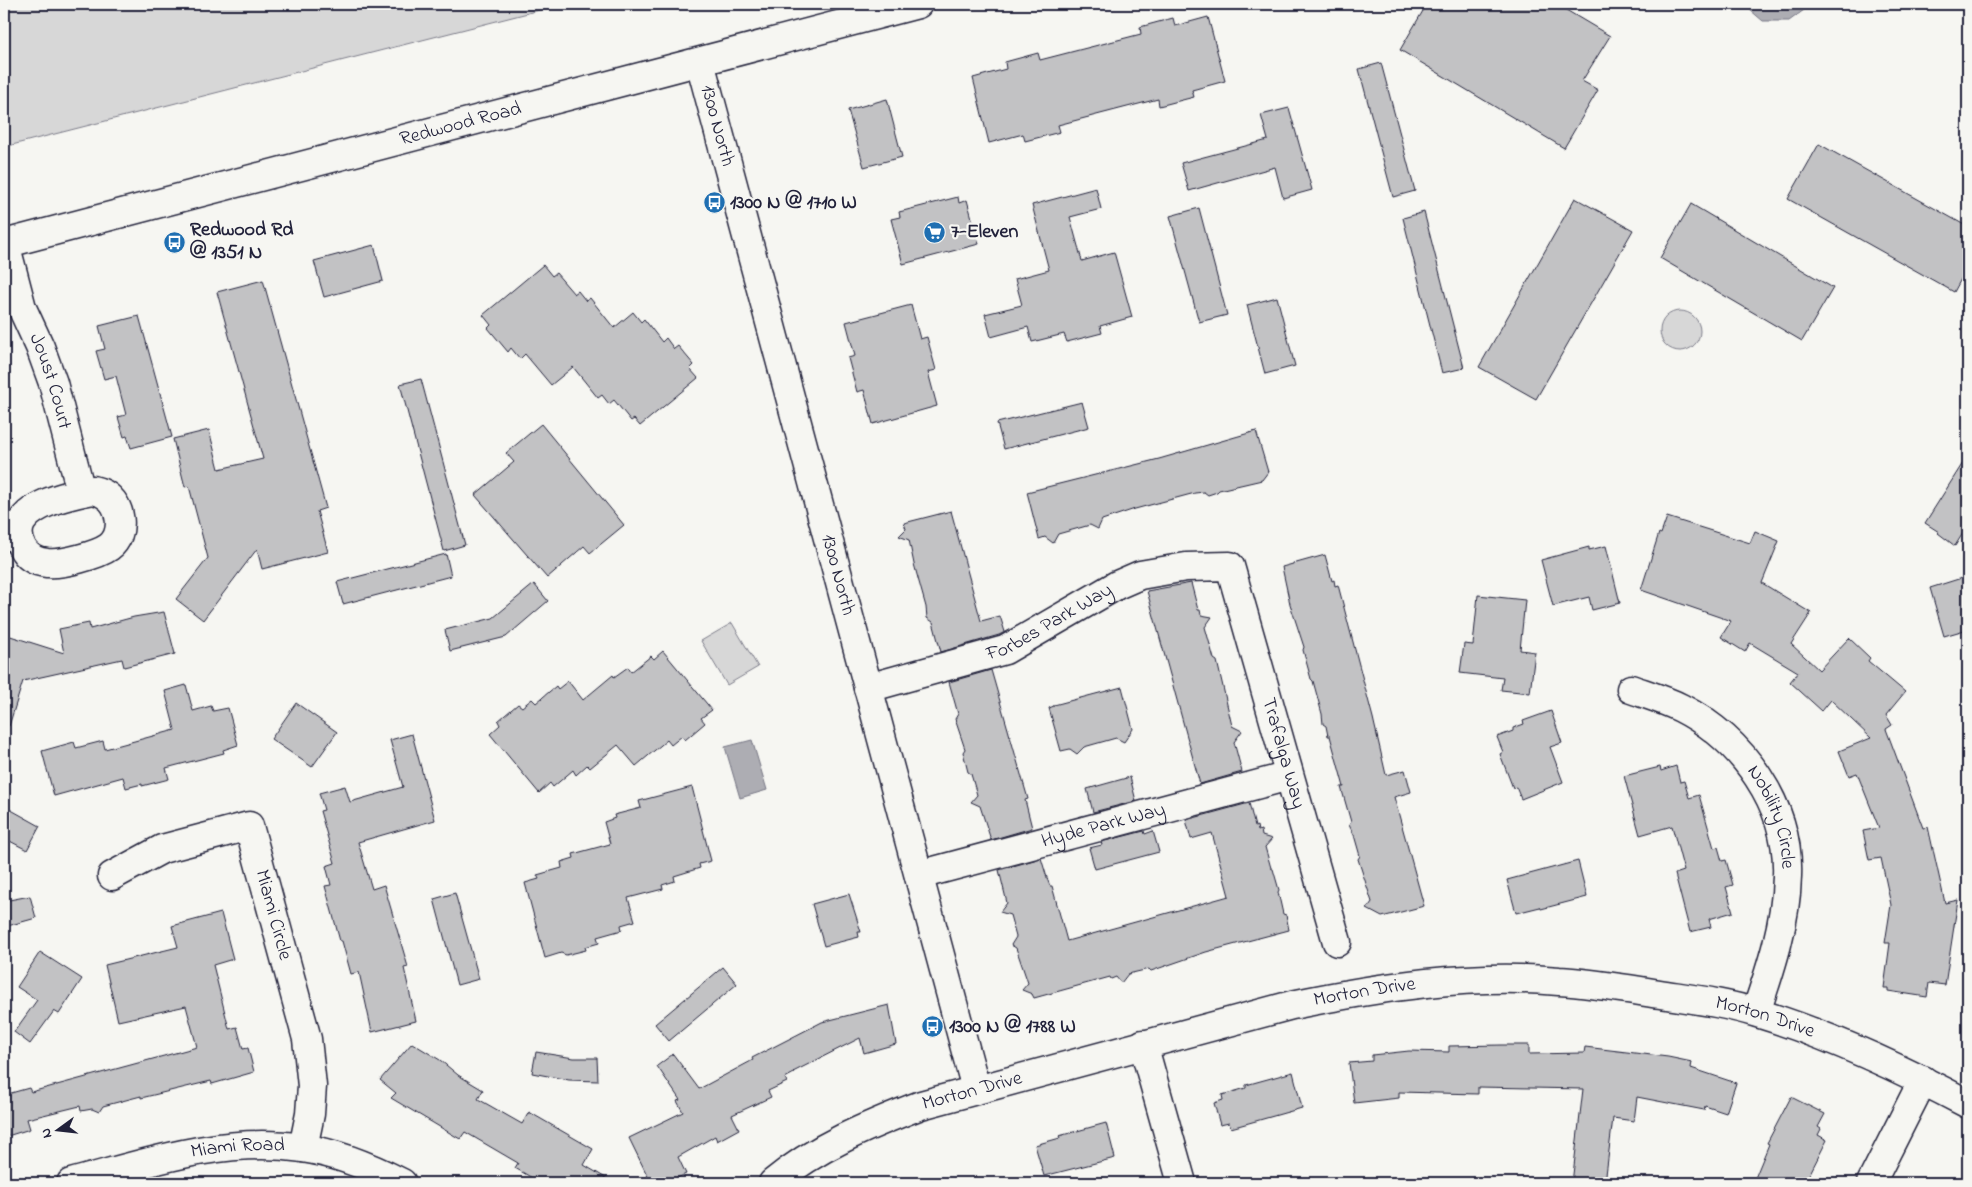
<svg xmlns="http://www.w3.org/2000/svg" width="1972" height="1187" font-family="'Indie Flower',sans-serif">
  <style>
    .green { fill: #d7d7d7; stroke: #7c7c89 }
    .water { fill: #adadb3; stroke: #757583 }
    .building { fill: #c2c2c4; stroke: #22223b }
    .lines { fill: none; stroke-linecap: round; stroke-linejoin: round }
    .street-casing { stroke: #22223b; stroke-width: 31 }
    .secondary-casing { stroke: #22223b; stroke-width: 31 }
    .street { stroke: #f6f6f2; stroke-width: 28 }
    .secondary { stroke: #f6f6f2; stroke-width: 28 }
    .labels { text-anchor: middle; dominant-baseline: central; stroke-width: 4.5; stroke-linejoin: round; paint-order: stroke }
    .street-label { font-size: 20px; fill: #22223b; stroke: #f6f6f2 }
    .poi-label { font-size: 20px; font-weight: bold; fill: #22223b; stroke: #f6f6f2; text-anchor: start }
  </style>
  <rect width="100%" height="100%" fill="#f6f6f2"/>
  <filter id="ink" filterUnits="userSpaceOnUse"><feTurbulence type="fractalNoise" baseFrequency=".02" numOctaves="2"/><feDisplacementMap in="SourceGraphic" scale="10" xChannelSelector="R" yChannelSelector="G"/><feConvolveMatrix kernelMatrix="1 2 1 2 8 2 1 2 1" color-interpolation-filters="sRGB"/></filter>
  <g filter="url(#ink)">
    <path class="green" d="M 4,4 L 563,4 L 4,147 Z
      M1660 331a20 20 0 1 1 40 0a20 20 0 1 1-40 0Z
      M 732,623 L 758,667 L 727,685 L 701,641 Z"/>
    <path class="water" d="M 1743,4 L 1801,4 L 1804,10 L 1789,21 L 1763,21 Z
      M 752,740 L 767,790 L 740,798 L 725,747 Z"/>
    <path class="building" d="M 1427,4 L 1556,4 L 1610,36 L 1582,81 L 1598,90 L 1564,148 L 1400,50 Z
      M 1208,17 L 1225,81 L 1192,90 L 1194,97 L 1159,106 L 1158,99 L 1058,125 L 1060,132 L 1025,141 L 1023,134 L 989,143 L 973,78 L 1006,69 L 1005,62 L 1038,53 L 1040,60 L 1141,34 L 1140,27 L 1173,18 L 1175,26 Z
      M 1381,63 L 1415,191 L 1393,197 L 1359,69 Z
      M 887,99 L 902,157 L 864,167 L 848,110 Z
      M 1289,108 L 1312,190 L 1283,198 L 1275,167 L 1189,191 L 1181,163 L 1268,140 L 1261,115 Z
      M 1819,144 L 1968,227 L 1968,266 L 1954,292 L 1788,199 Z
      M 1096,188 L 1101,209 L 1070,217 L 1082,261 L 1114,252 L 1132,317 L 1100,326 L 1102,333 L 1067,342 L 1064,334 L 1032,342 L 1028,327 L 991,337 L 985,314 L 1022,305 L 1015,279 L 1049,270 L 1032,205 Z
      M 958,197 L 959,203 L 967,200 L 979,244 L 903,264 L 891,219 L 900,217 L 899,212 Z
      M 1575,198 L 1633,230 L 1536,399 L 1479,367 Z
      M 1691,204 L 1833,288 L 1802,341 L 1660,258 Z
      M 1199,208 L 1227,315 L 1199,322 L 1170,216 Z
      M 1424,212 L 1464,368 L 1442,373 L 1403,218 Z
      M 374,245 L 383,281 L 324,297 L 314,261 Z
      M 543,265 L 552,276 L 556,273 L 574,294 L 578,291 L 586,301 L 590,298 L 614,328 L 633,312 L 641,322 L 644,319 L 662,342 L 666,338 L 674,349 L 678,346 L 694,365 L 690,369 L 698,378 L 640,426 L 634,419 L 631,421 L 614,400 L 609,404 L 602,395 L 598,398 L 573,367 L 551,385 L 525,354 L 520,359 L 511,348 L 508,352 L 488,328 L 491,325 L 483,315 Z
      M 263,280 L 326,508 L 317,511 L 328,552 L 262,569 L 257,549 L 203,620 L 176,599 L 208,558 L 189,486 L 185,487 L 173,439 L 209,430 L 219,469 L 263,459 L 217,292 Z
      M 1277,297 L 1295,366 L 1265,374 L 1247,305 Z
      M 911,305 L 920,339 L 927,337 L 936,370 L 928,372 L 937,406 L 873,424 L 864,390 L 857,392 L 848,358 L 855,356 L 846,322 Z
      M 139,316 L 172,437 L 131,448 L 127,436 L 124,437 L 118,417 L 126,415 L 116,376 L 104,379 L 96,351 L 105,349 L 99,326 Z
      M 421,379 L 465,545 L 444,551 L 400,384 Z
      M 1082,402 L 1089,427 L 1004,449 L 997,423 Z
      M 541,424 L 624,525 L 590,553 L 584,546 L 547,578 L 475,495 L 514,462 L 506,453 Z
      M 1256,431 L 1268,472 L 1262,480 L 1219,490 L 1217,492 L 1208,495 L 1204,492 L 1195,493 L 1135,509 L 1102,520 L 1098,529 L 1090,525 L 1058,534 L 1053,543 L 1045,537 L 1039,539 L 1027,492 L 1159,459 Z
      M 1968,455 L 1968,525 L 1955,546 L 1938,533 L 1939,532 L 1925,523 Z
      M 951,511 L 981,621 L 1000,616 L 1005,632 L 999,635 L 941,652 L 933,622 L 927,618 L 926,607 L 914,564 L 909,540 L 899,536 L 906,529 L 904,523 Z
      M 1667,517 L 1750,543 L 1755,531 L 1779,541 L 1762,583 L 1811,613 L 1791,644 L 1819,670 L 1849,638 L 1870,658 L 1868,661 L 1905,692 L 1886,715 L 1892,725 L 1886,729 L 1923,828 L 1928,827 L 1945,903 L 1958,900 L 1945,985 L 1929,983 L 1927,997 L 1888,991 L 1888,988 L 1884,988 L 1890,943 L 1885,943 L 1891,905 L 1881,858 L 1869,860 L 1863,831 L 1879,828 L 1857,773 L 1849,776 L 1839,751 L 1871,738 L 1831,700 L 1822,711 L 1790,682 L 1798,672 L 1750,643 L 1745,652 L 1721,637 L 1731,621 L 1641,590 L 1659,533 L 1661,534 Z
      M 1606,546 L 1620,603 L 1592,610 L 1589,597 L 1553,606 L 1541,560 L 1589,547 L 1589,550 Z
      M 446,554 L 451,576 L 343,604 L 337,582 Z
      M 1325,555 L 1332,581 L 1334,580 L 1335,586 L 1338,585 L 1373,718 L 1386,775 L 1405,770 L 1411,792 L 1394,797 L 1424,906 L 1382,917 L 1367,909 L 1372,902 L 1358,859 L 1360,856 L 1354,835 L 1349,825 L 1351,822 L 1341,787 L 1344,787 L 1330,736 L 1328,736 L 1326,726 L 1323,724 L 1322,714 L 1313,681 L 1311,679 L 1303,650 L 1304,647 L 1290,604 L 1282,567 Z
      M 1968,576 L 1968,629 L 1944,636 L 1930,588 Z
      M 1191,583 L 1198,610 L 1200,610 L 1201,615 L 1212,617 L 1205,627 L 1214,659 L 1217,661 L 1232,726 L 1242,731 L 1234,742 L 1242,772 L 1200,784 L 1147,591 Z
      M 534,584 L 548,601 L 506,637 L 450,651 L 445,630 L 493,618 Z
      M 1478,595 L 1525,600 L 1520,650 L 1535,652 L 1530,693 L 1501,690 L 1503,678 L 1460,673 L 1464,644 L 1473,645 Z
      M 164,612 L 175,654 L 124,667 L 122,659 L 23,681 L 9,726 L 4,726 L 4,634 L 64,653 L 59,629 L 89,623 L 90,629 L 134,617 Z
      M 663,651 L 712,710 L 701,718 L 705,723 L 685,740 L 682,736 L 671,745 L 667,740 L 636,766 L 618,745 L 590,768 L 587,765 L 576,775 L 573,770 L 553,787 L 550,783 L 539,793 L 490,734 L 500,725 L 498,721 L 518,704 L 522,707 L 532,699 L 536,703 L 556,686 L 558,689 L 568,681 L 583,700 L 613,675 L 614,677 L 628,667 L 631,672 L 651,656 L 654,659 Z
      M 991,670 L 1028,799 L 1025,800 L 1032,828 L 991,840 L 980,806 L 971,802 L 977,795 L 971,774 L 968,772 L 963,752 L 965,749 L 955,719 L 958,714 L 949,682 Z
      M 186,685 L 193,711 L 211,706 L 213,711 L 228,708 L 238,745 L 223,750 L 224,753 L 166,768 L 169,779 L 142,786 L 142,784 L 126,788 L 123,777 L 54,796 L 42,751 L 74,742 L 76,748 L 103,741 L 105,749 L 175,730 L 165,691 Z
      M 1122,687 L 1133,729 L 1124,742 L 1116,738 L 1084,747 L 1077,754 L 1070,749 L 1061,751 L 1049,708 L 1054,706 L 1054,705 Z
      M 296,703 L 337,732 L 312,767 L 271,739 Z
      M 1551,711 L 1562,743 L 1550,747 L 1563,782 L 1521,799 L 1516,787 L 1513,788 L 1500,754 L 1503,752 L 1497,737 L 1513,731 L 1513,728 L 1524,724 L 1523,721 Z
      M 412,734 L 435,820 L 358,842 L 372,889 L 384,885 L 408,967 L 404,968 L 416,1021 L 372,1032 L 359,972 L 351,974 L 342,941 L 340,941 L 325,886 L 331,885 L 326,866 L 335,863 L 320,811 L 324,810 L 319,793 L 345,786 L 350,802 L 403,787 L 390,740 Z
      M 1676,766 L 1680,782 L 1684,781 L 1689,798 L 1699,795 L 1714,848 L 1718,847 L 1722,861 L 1726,860 L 1733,885 L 1726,887 L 1733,912 L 1709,919 L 1711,927 L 1690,932 L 1675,874 L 1684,871 L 1672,826 L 1640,835 L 1624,776 L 1660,767 L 1661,771 Z
      M 1130,777 L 1136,801 L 1093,812 L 1087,789 Z
      M 692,787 L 711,861 L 699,864 L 700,868 L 674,876 L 675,881 L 662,885 L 663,889 L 628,898 L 635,921 L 621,925 L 622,930 L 597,937 L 599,943 L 585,947 L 586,950 L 566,955 L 561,953 L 545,958 L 525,883 L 539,879 L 537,875 L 562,868 L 561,862 L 574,858 L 573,854 L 610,844 L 604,822 L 615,818 L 614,815 L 641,808 L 639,801 Z
      M 1249,803 L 1255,827 L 1257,826 L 1258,831 L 1261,830 L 1262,836 L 1272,839 L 1265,847 L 1271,868 L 1273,869 L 1279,890 L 1278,892 L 1283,914 L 1286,915 L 1289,930 L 1206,952 L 1151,971 L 1149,969 L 1128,974 L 1121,983 L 1116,977 L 1111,979 L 1110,977 L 1034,998 L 1032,994 L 1022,990 L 1028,983 L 1016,948 L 1011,945 L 1016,937 L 1010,915 L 1000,912 L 1007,903 L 999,870 L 1041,858 L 1048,881 L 1050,886 L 1052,886 L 1067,941 L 1229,896 L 1212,833 L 1191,839 L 1186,820 Z
      M 4,806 L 40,826 L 27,850 L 4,838 Z
      M 1144,831 L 1145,834 L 1153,831 L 1159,852 L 1095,869 L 1089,848 L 1102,845 L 1101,842 Z
      M 1578,861 L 1587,897 L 1541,909 L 1540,907 L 1516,913 L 1507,880 Z
      M 455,893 L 479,979 L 457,985 L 434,899 Z
      M 849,894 L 861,932 L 858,932 L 859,937 L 824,946 L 812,904 Z
      M 30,896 L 36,918 L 4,927 L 4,901 Z
      M 221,913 L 233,959 L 213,965 L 229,1029 L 237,1027 L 243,1049 L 248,1048 L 254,1072 L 212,1084 L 211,1081 L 141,1098 L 141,1096 L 103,1106 L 99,1112 L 92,1109 L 81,1111 L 80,1106 L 27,1119 L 30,1129 L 4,1137 L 4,1095 L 29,1088 L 31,1092 L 197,1047 L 186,1006 L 118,1021 L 105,965 L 178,947 L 172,926 Z
      M 40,952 L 82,979 L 59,1014 L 54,1011 L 30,1044 L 14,1032 L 37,1000 L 17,987 Z
      M 723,967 L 737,984 L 669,1041 L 655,1024 Z
      M 889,1005 L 896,1044 L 864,1053 L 860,1038 L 793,1072 L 794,1073 L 785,1078 L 787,1082 L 768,1091 L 771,1097 L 732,1115 L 739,1129 L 717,1141 L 715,1136 L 678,1157 L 686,1174 L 666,1183 L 651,1183 L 629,1138 L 683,1112 L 677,1101 L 680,1100 L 657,1066 L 673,1054 L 699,1089 L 753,1060 L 752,1058 L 822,1022 Z
      M 412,1043 L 440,1060 L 458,1075 L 483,1090 L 478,1099 L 522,1124 L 529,1112 L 593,1149 L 584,1165 L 614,1183 L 541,1183 L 515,1168 L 518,1163 L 465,1132 L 460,1139 L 391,1098 L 396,1093 L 380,1080 Z
      M 1501,1045 L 1529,1045 L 1529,1054 L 1584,1053 L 1585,1047 L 1668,1057 L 1692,1062 L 1691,1068 L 1736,1083 L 1726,1113 L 1705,1106 L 1704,1110 L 1637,1097 L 1634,1121 L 1613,1118 L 1605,1183 L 1572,1183 L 1583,1089 L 1478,1087 L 1478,1094 L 1399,1092 L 1399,1098 L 1354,1103 L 1349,1063 L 1372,1061 L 1372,1055 L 1409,1051 L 1449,1052 L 1449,1046 Z
      M 536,1052 L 574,1058 L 597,1058 L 598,1081 L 569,1080 L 532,1073 Z
      M 1293,1072 L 1302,1108 L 1231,1128 L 1229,1123 L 1220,1125 L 1214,1103 L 1223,1100 L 1222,1095 L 1246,1088 L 1246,1085 Z
      M 1791,1097 L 1825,1114 L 1818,1127 L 1821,1129 L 1818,1135 L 1827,1140 L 1805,1183 L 1753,1183 L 1769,1144 L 1767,1143 Z
      M 1106,1123 L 1115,1158 L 1044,1176 L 1035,1145 L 1060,1138 L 1059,1136 Z"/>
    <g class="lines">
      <defs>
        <g id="street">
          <path id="s1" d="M 700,62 L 976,1089"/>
          <path id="s2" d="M 5,243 L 22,308 L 40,347 L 53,383 L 81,492"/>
          <path d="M 93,490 C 97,491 101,492 104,494 C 122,504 126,534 109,547 C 98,555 61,565 47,563 C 36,562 27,557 22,547 C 3,508 67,495 93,490 Z"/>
          <path id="s3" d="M 868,688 L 1005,650 L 1117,585 L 1140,575 L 1186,567 L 1230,566 L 1337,942"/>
          <path id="s4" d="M 1631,689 C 1648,695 1665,700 1681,708 C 1742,739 1790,805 1787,876 C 1786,923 1771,968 1756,1012"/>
          <path id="s5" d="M 919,875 L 1289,776"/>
          <path id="s6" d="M 112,876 L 162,849 L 249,826 L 307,1039 L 312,1086 L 310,1114 L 303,1148"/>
          <path d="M 1143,1044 L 1182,1183"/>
          <path id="s7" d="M 71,1183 C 146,1163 223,1136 302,1148 C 338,1153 371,1167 402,1183"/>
          <path id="s8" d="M 773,1183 C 816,1147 869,1125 921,1105 L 1292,1005 C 1379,987 1469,973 1559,981 C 1592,983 1627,989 1660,994 C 1692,999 1726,1003 1757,1013 C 1830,1035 1900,1068 1968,1104"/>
          <path d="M 1871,1183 L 1923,1080"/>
        </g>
        <g id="secondary">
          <path id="s9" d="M 4,244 L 918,4"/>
        </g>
      </defs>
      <use href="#street" class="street-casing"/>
      <use href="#secondary" class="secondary-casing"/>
      <use href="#street" class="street"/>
      <use href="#secondary" class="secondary"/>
    </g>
  </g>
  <defs>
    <symbol id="bus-disc" viewBox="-11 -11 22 22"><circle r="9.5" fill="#1f6fb2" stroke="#f6f6f2"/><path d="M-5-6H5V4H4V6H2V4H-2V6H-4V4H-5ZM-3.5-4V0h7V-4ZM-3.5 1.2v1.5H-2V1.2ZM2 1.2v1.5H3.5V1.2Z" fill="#fff"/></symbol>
    <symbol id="supermarket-disc" viewBox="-11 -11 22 22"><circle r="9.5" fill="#1f6fb2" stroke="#f6f6f2"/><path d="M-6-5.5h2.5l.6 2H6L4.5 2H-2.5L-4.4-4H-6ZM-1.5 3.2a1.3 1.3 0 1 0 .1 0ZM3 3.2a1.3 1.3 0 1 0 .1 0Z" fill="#fff"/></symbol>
  </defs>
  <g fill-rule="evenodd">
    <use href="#bus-disc" x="702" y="190" width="25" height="25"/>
    <use href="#supermarket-disc" x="922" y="220" width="25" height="25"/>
    <use href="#bus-disc" x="162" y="230" width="25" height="25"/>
    <use href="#bus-disc" x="920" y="1014" width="25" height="25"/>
  </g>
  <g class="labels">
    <g class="street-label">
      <text stroke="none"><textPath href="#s9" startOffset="472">Redwood Road</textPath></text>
      <text stroke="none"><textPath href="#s1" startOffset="66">1300 North</textPath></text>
      <text stroke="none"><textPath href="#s2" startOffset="146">Joust Court</textPath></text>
      <text stroke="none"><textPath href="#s1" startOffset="531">1300 North</textPath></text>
      <text stroke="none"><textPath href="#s3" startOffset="194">Forbes Park Way</textPath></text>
      <text stroke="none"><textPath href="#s3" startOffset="582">Trafalga Way</textPath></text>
      <text stroke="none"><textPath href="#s4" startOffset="201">Nobility Circle</textPath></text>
      <text stroke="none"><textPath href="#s5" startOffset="191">Hyde Park Way</textPath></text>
      <text stroke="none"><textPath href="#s6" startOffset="239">Miami Circle</textPath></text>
      <text stroke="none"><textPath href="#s8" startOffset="626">Morton Drive</textPath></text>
      <text stroke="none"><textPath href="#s8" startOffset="1031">Morton Drive</textPath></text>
      <text stroke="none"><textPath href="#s8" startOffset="221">Morton Drive</textPath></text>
      <text stroke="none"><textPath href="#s7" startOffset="171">Miami Road</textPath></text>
    </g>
    <g class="poi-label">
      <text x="730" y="203">1300 N @ 1710 W</text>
      <text x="190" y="230">Redwood Rd<tspan x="190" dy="23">@ 1351 N</tspan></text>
      <text x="951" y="232">7-Eleven</text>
      <text x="949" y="1027">1300 N @ 1788 W</text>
    </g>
  </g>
  <rect width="1972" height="1187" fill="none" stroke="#f6f6f2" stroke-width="20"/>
  <rect x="10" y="10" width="1952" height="1167" fill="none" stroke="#22223b" stroke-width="2" filter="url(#ink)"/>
  <g transform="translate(58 1130) rotate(255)" stroke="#f6f6f2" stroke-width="4" paint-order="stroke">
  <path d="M0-4L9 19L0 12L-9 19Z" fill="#22223b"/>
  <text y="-8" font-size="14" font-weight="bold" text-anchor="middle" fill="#22223b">N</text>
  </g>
</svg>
